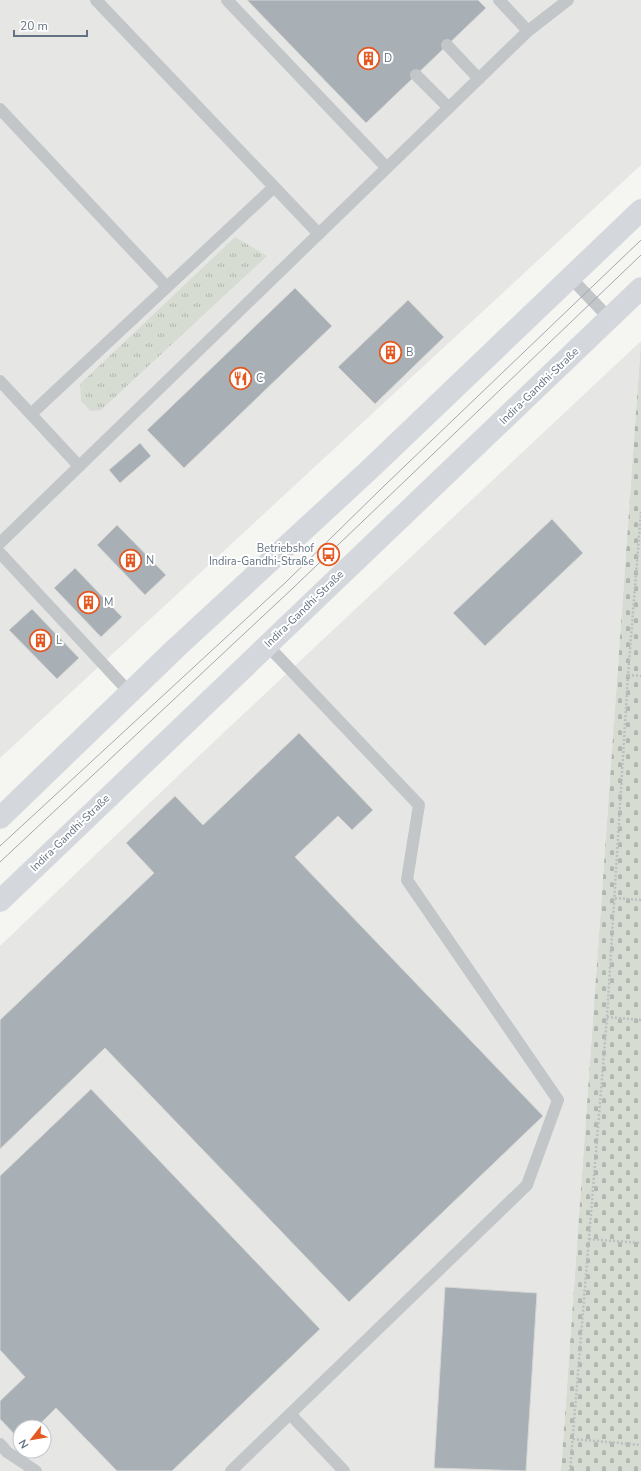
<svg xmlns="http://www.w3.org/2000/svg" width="641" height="1471" font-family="'Nunito Sans',sans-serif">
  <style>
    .built { fill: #e6e7e5; fill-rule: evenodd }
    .grass { fill: url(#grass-tufts) }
    .cemetery { fill: url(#cemetery-stones) }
    .building { fill: #a8b0b6; stroke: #d6d6d4 }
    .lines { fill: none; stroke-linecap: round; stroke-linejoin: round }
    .path { stroke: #bcbec0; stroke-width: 2.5; stroke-dasharray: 2 2; stroke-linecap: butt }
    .lane { stroke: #c2c6c9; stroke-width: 12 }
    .secondary { stroke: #d4d8dc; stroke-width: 22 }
    .tram { stroke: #a3a8ae; stroke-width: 1 }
    .labels { text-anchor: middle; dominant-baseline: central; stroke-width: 4; stroke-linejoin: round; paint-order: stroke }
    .poi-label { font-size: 11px; fill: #647383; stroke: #fff; text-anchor: start }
    .street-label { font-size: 11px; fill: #647383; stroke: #fff }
  </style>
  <defs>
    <pattern id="grass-tufts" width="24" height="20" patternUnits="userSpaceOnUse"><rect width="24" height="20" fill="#d6dcd2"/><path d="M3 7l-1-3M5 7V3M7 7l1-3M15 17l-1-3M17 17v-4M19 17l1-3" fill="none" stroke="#b1b7b0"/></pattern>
    <pattern id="cemetery-stones" width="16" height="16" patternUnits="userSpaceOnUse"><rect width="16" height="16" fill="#d6dcd2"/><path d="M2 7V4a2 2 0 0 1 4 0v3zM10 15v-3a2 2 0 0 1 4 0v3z" fill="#b1b7b0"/></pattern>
  </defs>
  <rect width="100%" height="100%" fill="#f5f5f1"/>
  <path class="built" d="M 0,0 L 641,0 L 641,165 L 0,758 Z
    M 641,341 L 561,1471 L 0,1471 L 0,946 L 203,752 ZM 20,1427 L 44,1427 L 44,1451 L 20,1451 Z"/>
  <path class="grass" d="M 235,237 L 267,256 L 101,410 L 91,411 L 81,401 L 80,384 Z"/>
  <path class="cemetery" d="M 641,341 L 641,1471 L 561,1471 Z"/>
  <path class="building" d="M 247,0 L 478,0 L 486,8 L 366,123 Z
    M 295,288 L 332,326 L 184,468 L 147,430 Z
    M 408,300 L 444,337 L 375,404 L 338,367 Z
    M 140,443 L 151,456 L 120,483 L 109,470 Z
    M 552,519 L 583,553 L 485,646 L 453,613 Z
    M 117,525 L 166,575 L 145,595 L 97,545 Z
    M 75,568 L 122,617 L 101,637 L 54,588 Z
    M 32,609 L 79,658 L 57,679 L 9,630 Z
    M 299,733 L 373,810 L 352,830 L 338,816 L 295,857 L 543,1116 L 349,1302 L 105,1048 L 0,1149 L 0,1020 L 154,873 L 126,843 L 175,796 L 203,825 Z
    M 91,1089 L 320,1329 L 172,1471 L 117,1471 L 56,1408 L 37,1427 L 20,1427 L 20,1440 L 0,1419 L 0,1401 L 25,1377 L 0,1350 L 0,1176 Z
    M 445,1287 L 537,1293 L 526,1471 L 434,1468 Z"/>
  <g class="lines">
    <path class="path" d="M 628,675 L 641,676
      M 615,898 L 641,900
      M 607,1017 L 641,1020
      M 589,1239 L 641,1243
      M 573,1439 L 641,1445
      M 570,1471 L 607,1017 L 628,675 L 641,512"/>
    <path class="lane" d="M 96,0 L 319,234
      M 227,0 L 387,168
      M 499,0 L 528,31
      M 447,45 L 479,79
      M 416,75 L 449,108
      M 0,109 L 167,287
      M 570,277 L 609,318
      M 0,381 L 79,466
      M 31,414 L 274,187
      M 0,543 L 528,31 L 568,0
      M 0,553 L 130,693
      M 290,1414 L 344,1471
      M 0,1444 L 7,1452 L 36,1471
      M 231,1471 L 527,1185 L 558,1100 L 407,880 L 419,805 L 267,645"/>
    <path class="secondary" d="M 0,818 L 176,648 L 369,470 L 641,210
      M 0,901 L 641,288"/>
    <path class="tram" d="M 0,846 L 286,582 L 384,486 L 641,240
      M 0,862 L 293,588 L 641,255"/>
  </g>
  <defs>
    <symbol id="building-ring" viewBox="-11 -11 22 22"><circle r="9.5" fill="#fff" stroke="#e45922" stroke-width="1.5"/><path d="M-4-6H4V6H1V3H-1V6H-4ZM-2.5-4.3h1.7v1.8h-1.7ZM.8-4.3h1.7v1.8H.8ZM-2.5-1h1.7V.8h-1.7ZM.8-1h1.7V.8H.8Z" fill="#e45922"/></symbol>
    <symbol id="restaurant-ring" viewBox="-11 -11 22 22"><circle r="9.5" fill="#fff" stroke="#e45922" stroke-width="1.5"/><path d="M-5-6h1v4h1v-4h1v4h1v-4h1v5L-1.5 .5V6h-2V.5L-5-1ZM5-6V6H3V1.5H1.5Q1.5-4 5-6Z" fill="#e45922"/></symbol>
    <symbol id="bus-ring" viewBox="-11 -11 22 22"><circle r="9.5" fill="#fff" stroke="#e45922" stroke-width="1.5"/><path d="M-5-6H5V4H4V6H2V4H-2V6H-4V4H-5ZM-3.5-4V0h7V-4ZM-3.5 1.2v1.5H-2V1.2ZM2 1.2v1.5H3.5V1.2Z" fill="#e45922"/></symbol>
  </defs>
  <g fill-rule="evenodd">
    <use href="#building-ring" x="356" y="46" width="25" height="25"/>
    <use href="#building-ring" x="378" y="340" width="25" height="25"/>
    <use href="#restaurant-ring" x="228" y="366" width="25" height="25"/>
    <use href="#bus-ring" x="316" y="542" width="25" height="25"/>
    <use href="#building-ring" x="118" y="548" width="25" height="25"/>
    <use href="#building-ring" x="76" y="590" width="25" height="25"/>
    <use href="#building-ring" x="28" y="628" width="25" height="25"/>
  </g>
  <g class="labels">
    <g class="poi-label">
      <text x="384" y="58">D</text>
      <text x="406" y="352">B</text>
      <text x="256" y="378">C</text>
      <text x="314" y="548" text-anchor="end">Betriebshof<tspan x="314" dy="13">Indira-Gandhi-Straße</tspan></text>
      <text x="146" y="560">N</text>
      <text x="104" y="602">M</text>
      <text x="56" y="640">L</text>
    </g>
    <g class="street-label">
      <text transform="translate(539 386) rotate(-44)">Indira-Gandhi-Straße</text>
      <text transform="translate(304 609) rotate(-44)">Indira-Gandhi-Straße</text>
      <text transform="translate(70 833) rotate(-44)">Indira-Gandhi-Straße</text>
    </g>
  </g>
  <g transform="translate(32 1439) rotate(239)"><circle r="19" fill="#ffffff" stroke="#c1c7cd"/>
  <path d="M0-3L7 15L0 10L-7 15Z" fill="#e45922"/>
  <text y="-6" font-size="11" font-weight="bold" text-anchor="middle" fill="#647383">N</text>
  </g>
  <path d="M14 30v6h73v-6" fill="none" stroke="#647383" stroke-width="2"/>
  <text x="20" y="30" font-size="12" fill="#647383" stroke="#ffffff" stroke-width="3" paint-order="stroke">20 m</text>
</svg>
